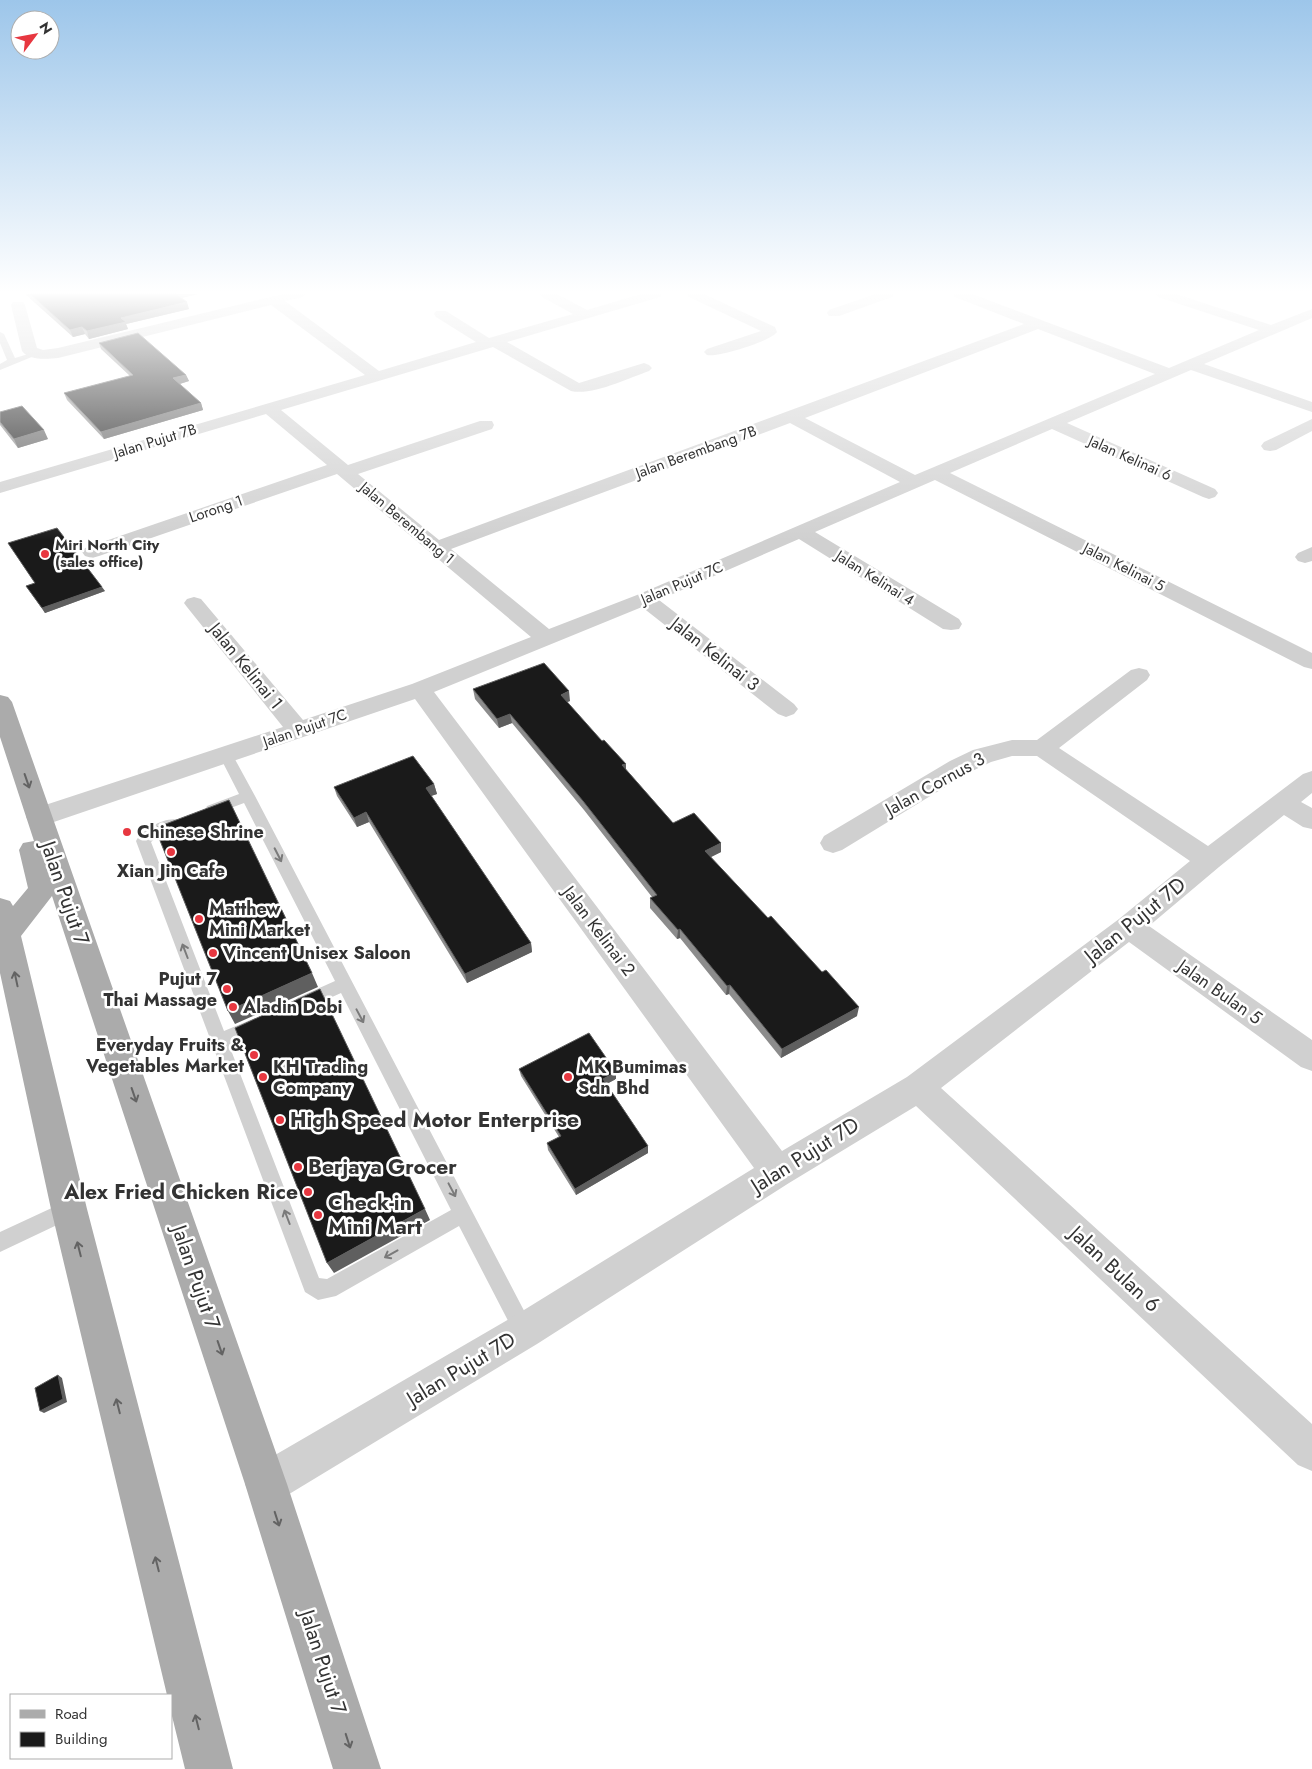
<svg xmlns="http://www.w3.org/2000/svg" width="1312" height="1769" font-family="Jost,sans-serif">
  <style>
    .lines { fill: none; stroke-linecap: round; stroke-linejoin: round }
    .service { fill: #d0d0d0; fill-rule: evenodd }
    .minor { fill: #d0d0d0; fill-rule: evenodd }
    .primary { fill: #ababab; fill-rule: evenodd }
    .wall { fill: #8c8c8c }
    .shaded-wall { fill: #5f5f5f }
    .building { fill: #1a1a1a; stroke: #5f5f5f }
    .oneway { stroke: #636363 }
    .oneway2 { stroke: #7a7a7a }
    .poi-dot { fill: #e73740; stroke: #fff; stroke-width: 2 }
    .labels { text-anchor: middle; dominant-baseline: central; stroke-width: 5; stroke-linejoin: round; paint-order: stroke }
    .far-street-label { font-size: 15px; fill: #333; stroke: #fff }
    .far-poi-label { font-size: 15px; font-weight: bold; fill: #333; stroke: #fff; text-anchor: start }
    .street-label { font-size: 18px; fill: #333; stroke: #fff }
    .poi-label { font-size: 18px; font-weight: bold; fill: #333; stroke: #fff; text-anchor: start }
    .near-street-label { font-size: 21px; fill: #333; stroke: #fff }
    .near-poi-label { font-size: 21px; font-weight: bold; fill: #333; stroke: #fff; text-anchor: start }
  </style>
  <rect width="100%" height="100%" fill="#fff"/>
  <g class="lines">
    <path class="service" d="M 0,332 L 4,334 L 15,358 L 35,352 L 39,354 L 0,370 L 0,364 L 7,360 L 0,343 Z
      M 226,751 L 231,752 L 255,796 L 531,1324 L 534,1331 L 531,1338 L 524,1341 L 517,1338 L 459,1226 L 336,1296 L 318,1300 L 305,1292 L 136,841 C 143,829 166,816 179,820 L 181,824 L 179,828 L 160,835 L 151,842 L 224,1031 L 255,1018 L 261,1020 L 263,1025 L 261,1030 L 229,1045 L 319,1278 L 327,1279 L 451,1210 L 341,993 L 303,1010 L 297,1008 L 295,1003 L 297,998 L 335,981 L 244,803 L 212,815 L 207,814 L 205,810 L 207,806 L 239,794 L 219,755 L 221,752 Z
      M 69,1200 L 76,1202 L 79,1209 L 76,1216 L 0,1252 L 0,1232 Z"/>
    <path class="minor" d="M 283,294 L 305,294 L 303,297 L 285,301 L 379,371 L 476,342 L 436,317 L 434,314 L 436,311 L 446,311 L 489,338 L 573,314 L 542,297 L 540,294 L 557,294 L 587,310 L 641,294 L 662,294 L 660,297 L 507,342 L 579,383 L 644,363 L 649,365 L 652,368 L 649,371 C 629,378 592,396 571,391 L 493,347 L 281,410 L 348,465 L 480,421 L 492,421 L 494,425 L 492,429 L 358,474 L 439,540 L 1024,324 L 955,297 L 953,294 L 972,294 L 1169,368 L 1259,330 L 1158,297 L 1156,294 L 1176,294 L 1271,325 L 1312,309 L 1312,318 L 1204,364 L 1312,402 L 1312,412 L 1191,370 L 1067,423 L 1215,489 L 1218,493 L 1215,497 L 1209,499 L 1203,497 L 1052,429 L 950,473 L 1312,653 L 1312,669 L 1304,667 L 935,480 L 815,532 L 959,619 L 962,624 L 959,629 L 951,630 L 943,629 L 799,539 L 659,600 L 794,704 L 798,709 L 794,714 L 786,717 L 778,714 L 642,607 L 434,692 L 782,1151 L 907,1077 L 1119,919 L 1190,861 L 1037,756 L 1012,756 L 991,762 L 968,773 L 842,850 L 833,853 L 824,850 L 820,843 L 824,836 L 950,761 L 973,750 L 1012,740 L 1037,740 L 1131,670 L 1139,668 L 1147,670 L 1150,675 L 1147,680 L 1059,748 L 1208,846 L 1303,774 L 1312,771 L 1312,793 L 1301,802 L 1312,808 L 1312,829 L 1303,827 L 1284,815 L 1219,867 L 1149,926 L 1312,1040 L 1312,1071 L 1301,1067 L 1129,942 L 941,1088 L 1312,1424 L 1312,1471 L 1298,1465 L 916,1106 L 789,1183 L 537,1344 L 281,1499 L 266,1505 L 251,1499 L 245,1484 L 251,1469 L 511,1318 L 754,1168 L 415,699 L 48,824 L 39,826 L 30,824 L 26,817 L 30,810 L 283,727 L 187,607 L 184,603 L 187,599 L 194,597 L 201,599 L 303,720 L 412,684 L 531,637 L 337,474 L 99,556 L 92,558 L 85,556 L 82,552 L 85,548 L 327,465 L 266,414 L 0,493 L 0,482 L 365,375 L 271,305 L 58,358 C 47,359 30,361 22,351 L 11,305 L 13,302 L 23,302 L 25,305 L 37,348 L 43,350 L 58,348 ZM 1038,329 L 1155,374 L 915,475 L 805,418 ZM 790,423 L 900,482 L 637,595 L 549,629 L 451,549 Z
      M 687,294 L 704,294 L 775,327 L 777,332 C 771,341 717,358 707,355 L 704,352 L 707,349 L 761,331 L 689,297 Z
      M 875,294 L 894,294 L 892,297 L 839,316 L 829,316 L 827,313 L 829,310 Z
      M 1312,419 L 1312,431 L 1276,450 L 1270,451 L 1264,450 L 1261,446 L 1264,442 Z
      M 1312,547 L 1312,561 L 1305,563 L 1298,561 L 1295,557 L 1298,553 Z"/>
    <path class="primary" d="M 0,695 L 8,697 L 12,702 L 287,1484 L 381,1769 L 333,1769 L 245,1484 L 52,896 L 21,936 L 87,1209 L 233,1769 L 185,1769 L 171,1712 L 171,1695 L 167,1695 L 51,1209 L 0,973 L 0,898 L 10,901 L 13,906 L 28,888 L 19,850 L 23,843 L 34,841 L 0,737 Z"/>
  </g>
  <path class="wall" d="M 25,294 L 198,294 L 182,298 L 189,309 L 126,324 L 128,329 L 89,339 L 85,334 L 73,337 Z
    M 99,343 L 186,375 L 189,381 L 180,384 L 201,403 L 203,410 L 104,439 L 67,400 L 64,393 L 130,376 L 101,349 Z
    M 0,412 L 48,439 L 18,448 L 0,425 Z
    M 8,543 L 105,591 L 45,613 L 26,586 L 35,583 Z
    M 473,689 L 570,701 L 567,702 L 673,823 L 721,843 L 721,852 L 711,857 L 857,1016 L 781,1058 L 729,994 L 726,995 L 680,938 L 677,939 L 650,908 L 650,898 L 652,897 L 584,810 L 512,723 L 499,728 L 475,699 Z
    M 434,784 L 437,794 L 431,796 L 531,943 L 532,952 L 467,983 L 369,822 L 357,827 L 337,796 L 334,787 Z
    M 519,1069 L 616,1072 L 616,1079 L 606,1084 L 648,1146 L 648,1153 L 576,1195 L 548,1150 L 547,1143 L 559,1137 L 521,1076 Z"/>
  <path class="shaded-wall" d="M 175,294 L 198,294 L 176,299 Z
    M 187,302 L 189,309 L 126,324 L 128,329 L 89,339 L 87,331 L 121,318 Z
    M 82,327 L 85,334 L 73,337 L 70,330 Z
    M 186,375 L 189,381 L 176,385 L 173,378 Z
    M 201,403 L 203,410 L 104,439 L 101,432 Z
    M 44,430 L 48,439 L 18,448 L 14,439 Z
    M 102,587 L 105,591 L 45,613 L 42,608 Z
    M 569,691 L 570,701 L 562,704 L 561,695 Z
    M 510,714 L 512,723 L 499,728 L 497,719 Z
    M 626,764 L 626,773 L 622,765 Z
    M 434,784 L 437,794 L 428,797 L 426,788 Z
    M 366,812 L 369,822 L 357,827 L 354,818 Z
    M 721,843 L 721,852 L 705,860 L 705,851 Z
    M 680,929 L 680,938 L 677,939 L 678,930 Z
    M 531,943 L 532,952 L 467,983 L 465,974 Z
    M 312,973 L 318,987 L 235,1024 L 228,1011 Z
    M 730,985 L 729,994 L 726,995 L 727,986 Z
    M 859,1007 L 857,1016 L 781,1058 L 782,1049 Z
    M 616,1072 L 616,1079 L 603,1086 L 603,1079 Z
    M 648,1146 L 648,1153 L 576,1195 L 575,1189 Z
    M 425,1209 L 430,1220 L 334,1273 L 327,1263 Z
    M 58,1375 L 62,1378 L 67,1402 L 44,1413 L 40,1411 Z"/>
  <path class="building" d="M 30,294 L 176,294 L 187,302 L 121,318 L 126,322 L 87,331 L 82,327 L 70,330 Z
    M 138,333 L 186,375 L 173,378 L 201,403 L 101,432 L 64,393 L 133,375 L 99,343 Z
    M 22,406 L 44,430 L 14,439 L 0,422 L 0,412 Z
    M 57,528 L 102,587 L 42,608 L 26,586 L 35,583 L 8,543 Z
    M 544,663 L 569,691 L 561,695 L 602,741 L 604,740 L 626,764 L 622,765 L 673,823 L 694,813 L 721,843 L 705,851 L 768,918 L 771,916 L 822,972 L 826,970 L 859,1007 L 782,1049 L 730,985 L 727,986 L 680,929 L 678,930 L 650,898 L 657,895 L 583,801 L 510,714 L 497,719 L 473,689 Z
    M 413,756 L 434,784 L 426,788 L 531,943 L 465,974 L 366,812 L 354,818 L 334,787 Z
    M 229,800 L 312,973 L 228,1011 L 155,828 Z
    M 320,989 L 425,1209 L 327,1263 L 235,1028 Z
    M 589,1033 L 616,1072 L 603,1079 L 648,1146 L 575,1189 L 547,1143 L 561,1136 L 519,1069 Z
    M 58,1375 L 63,1399 L 40,1411 L 35,1388 Z"/>
  <defs><path id="oneway-shaft" d="M-6 0H5M1.5-3L5.5 0L1.5 3" fill="none" stroke-width="1.6" stroke-linecap="round" stroke-linejoin="round" transform="scale(1.25)"/></defs>
  <g class="oneway">
    <use href="#oneway-shaft" transform="translate(27 781) rotate(71)"/>
    <use href="#oneway-shaft" transform="translate(16 979) rotate(-102)"/>
    <use href="#oneway-shaft" transform="translate(134 1095) rotate(71)"/>
    <use href="#oneway-shaft" transform="translate(79 1249) rotate(-104)"/>
    <use href="#oneway-shaft" transform="translate(220 1348) rotate(71)"/>
    <use href="#oneway-shaft" transform="translate(118 1406) rotate(-104)"/>
    <use href="#oneway-shaft" transform="translate(277 1519) rotate(72)"/>
    <use href="#oneway-shaft" transform="translate(157 1564) rotate(-104)"/>
    <use href="#oneway-shaft" transform="translate(197 1722) rotate(-104)"/>
    <use href="#oneway-shaft" transform="translate(348 1741) rotate(72)"/>
  </g>
  <g class="oneway2">
    <use href="#oneway-shaft" transform="translate(278 855) rotate(63)"/>
    <use href="#oneway-shaft" transform="translate(185 951) rotate(-111)"/>
    <use href="#oneway-shaft" transform="translate(360 1016) rotate(62)"/>
    <use href="#oneway-shaft" transform="translate(452 1190) rotate(62)"/>
    <use href="#oneway-shaft" transform="translate(287 1217) rotate(-111)"/>
    <use href="#oneway-shaft" transform="translate(391 1254) rotate(151)"/>
  </g>
  <linearGradient id="sky" x2="0" y2="1"><stop stop-color="#9dc6ea"/><stop offset="0.54" stop-color="#fff"/><stop offset="1" stop-color="#fff" stop-opacity="0"/></linearGradient>
  <rect width="1312" height="541" fill="url(#sky)"/>
  <g class="poi-dot">
    <circle cx="45" cy="554" r="5"/>
    <circle cx="127" cy="832" r="5"/>
    <circle cx="171" cy="852" r="5"/>
    <circle cx="199" cy="919" r="5"/>
    <circle cx="213" cy="953" r="5"/>
    <circle cx="227" cy="989" r="5"/>
    <circle cx="233" cy="1007" r="5"/>
    <circle cx="254" cy="1055" r="5"/>
    <circle cx="263" cy="1077" r="5"/>
    <circle cx="568" cy="1077" r="5"/>
    <circle cx="280" cy="1120" r="5"/>
    <circle cx="298" cy="1167" r="5"/>
    <circle cx="308" cy="1192" r="5"/>
    <circle cx="318" cy="1215" r="5"/>
  </g>
  <g class="labels">
    <g class="far-street-label">
      <text transform="translate(155 441) rotate(-17)">Jalan Pujut 7B</text>
      <text transform="translate(696 452) rotate(-20)">Jalan Berembang 7B</text>
      <text transform="translate(1130 458) rotate(24)">Jalan Kelinai 6</text>
      <text transform="translate(216 509) rotate(-19)">Lorong 1</text>
      <text transform="translate(407 523) rotate(40)">Jalan Berembang 1</text>
      <text transform="translate(1124 567) rotate(27)">Jalan Kelinai 5</text>
      <text transform="translate(875 578) rotate(32)">Jalan Kelinai 4</text>
      <text transform="translate(682 583) rotate(-23)">Jalan Pujut 7C</text>
      <text transform="translate(305 728) rotate(-19)">Jalan Pujut 7C</text>
    </g>
    <g class="far-poi-label">
      <text x="55" y="545">Miri North City<tspan x="55" dy="17">(sales office)</tspan></text>
    </g>
    <g class="street-label">
      <text transform="translate(715 654) rotate(38)">Jalan Kelinai 3</text>
      <text transform="translate(246 666) rotate(51)">Jalan Kelinai 1</text>
      <text transform="translate(935 784) rotate(-29)">Jalan Cornus 3</text>
      <text transform="translate(599 931) rotate(53)">Jalan Kelinai 2</text>
      <text transform="translate(1220 992) rotate(35)">Jalan Bulan 5</text>
    </g>
    <g class="poi-label">
      <text x="137" y="832">Chinese Shrine</text>
      <text x="171" y="871" text-anchor="middle">Xian Jin Cafe</text>
      <text x="209" y="909">Matthew<tspan x="209" dy="21">Mini Market</tspan></text>
      <text x="223" y="953">Vincent Unisex Saloon</text>
      <text x="217" y="979" text-anchor="end">Pujut 7<tspan x="217" dy="21">Thai Massage</tspan></text>
      <text x="243" y="1007">Aladin Dobi</text>
      <text x="244" y="1045" text-anchor="end">Everyday Fruits &amp;<tspan x="244" dy="21">Vegetables Market</tspan></text>
      <text x="273" y="1067">KH Trading<tspan x="273" dy="21">Company</tspan></text>
      <text x="578" y="1067">MK Bumimas<tspan x="578" dy="21">Sdn Bhd</tspan></text>
    </g>
    <g class="near-street-label">
      <text transform="translate(65 893) rotate(71)">Jalan Pujut 7</text>
      <text transform="translate(1135 920) rotate(-39)">Jalan Pujut 7D</text>
      <text transform="translate(805 1155) rotate(-32)">Jalan Pujut 7D</text>
      <text transform="translate(1115 1269) rotate(43)">Jalan Bulan 6</text>
      <text transform="translate(196 1277) rotate(71)">Jalan Pujut 7</text>
      <text transform="translate(461 1369) rotate(-31)">Jalan Pujut 7D</text>
      <text transform="translate(323 1662) rotate(72)">Jalan Pujut 7</text>
    </g>
    <g class="near-poi-label">
      <text x="290" y="1120">High Speed Motor Enterprise</text>
      <text x="308" y="1167">Berjaya Grocer</text>
      <text x="298" y="1192" text-anchor="end">Alex Fried Chicken Rice</text>
      <text x="328" y="1203">Check-in<tspan x="328" dy="24">Mini Mart</tspan></text>
    </g>
  </g>
  <rect x="10" y="1694" width="162" height="65" fill="#ffffff" stroke="#adadad"/>
  <rect x="20" y="1710" width="25" height="8" fill="#ababab" stroke="#adadad"/>
  <text x="55" y="1719" font-size="15" fill="#333333">Road</text>
  <rect x="20" y="1732" width="25" height="15" fill="#1a1a1a" stroke="#adadad"/>
  <text x="55" y="1744" font-size="15" fill="#333333">Building</text>
  <g transform="translate(35 35) rotate(58)"><circle r="24" fill="#ffffff" stroke="#adadad"/>
  <path d="M0-4L9 19L0 12L-9 19Z" fill="#e73740"/>
  <text y="-8" font-size="14" font-weight="bold" text-anchor="middle" fill="#333333">N</text>
  </g>
</svg>
